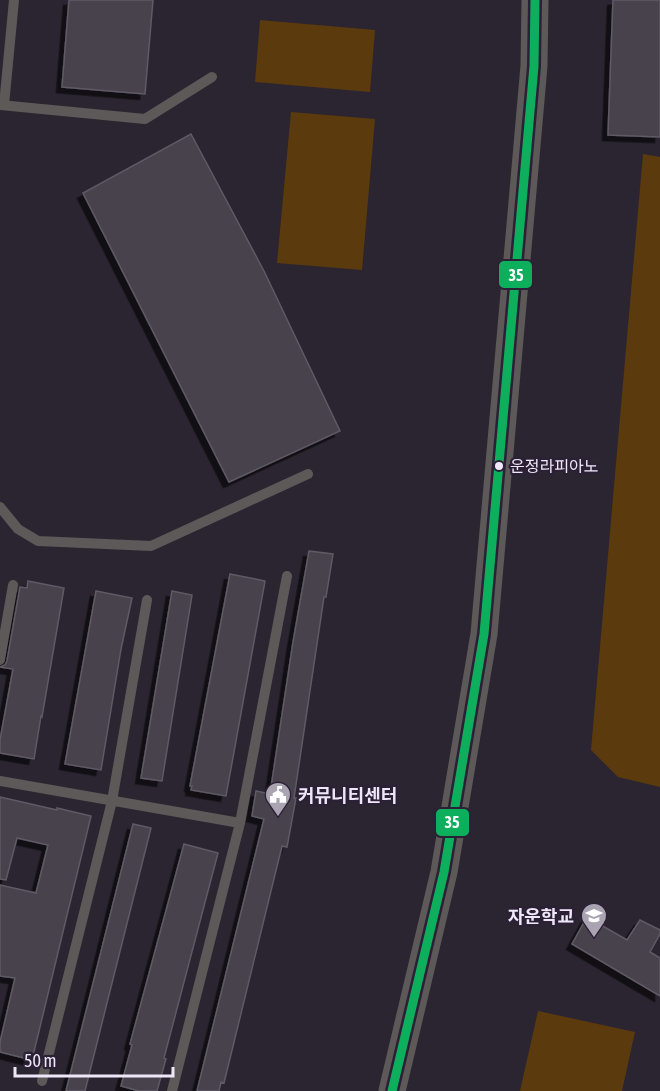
<svg xmlns="http://www.w3.org/2000/svg" width="660" height="1091" font-family="'Asap Condensed','Noto Sans KR',sans-serif">
  <style>
    .green { fill: #5b3a0d }
    .building { fill: #47424c; stroke: #5f5a65; stroke-width: 1.5; filter: url(#shadow) }
    .lines { fill: none; stroke-linecap: round; stroke-linejoin: round }
    .service { stroke: #5d5958; stroke-width: 10 }
    .tertiary { stroke: #5d5958; stroke-width: 27 }
    .bus-1-casing { stroke: #2b2036; stroke-width: 14 }
    .bus-1 { stroke: #0daf5c; stroke-width: 9 }
    .bus-dot { fill: #eee7f7; stroke: #2b2036; stroke-width: 2 }
    .labels { text-anchor: middle; dominant-baseline: central; stroke-width: 4.5; stroke-linejoin: round; paint-order: stroke }
    .bus-label { font-size: 16px; fill: #eee7f7; stroke: #2b2036; text-anchor: start }
    .poi-label { font-size: 18px; font-weight: bold; fill: #eee7f7; stroke: #2b2036; text-anchor: start }
    .line-badge { stroke: #2b2036; stroke-width: 2 }
    .badge-label { font-size: 16px; text-anchor: middle; font-weight: bold; fill: #fff }
  </style>
  <defs>
    <filter id="shadow"><feDropShadow dx="-5.5" dy="5.5" stdDeviation="0" flood-color="#0009"/></filter>
  </defs>
  <rect width="100%" height="100%" fill="#2b2531"/>
  <path class="green" d="M 260,20 L 375,30 L 370,92 L 255,82 Z
    M 291,112 L 375,119 L 362,270 L 277,263 Z
    M 643,154 L 660,157 L 660,787 L 618,777 L 591,750 Z
    M 538,1011 L 635,1032 L 622,1091 L 520,1091 Z"/>
  <path class="building" d="M 69,0 L 153,0 L 145,94 L 62,87 Z
    M 613,0 L 660,0 L 660,137 L 608,135 Z
    M 191,134 L 264,271 L 340,431 L 229,482 L 83,193 Z
    M 309,551 L 333,554 L 326,597 L 324,597 L 294,798 L 296,798 L 287,847 L 282,846 L 224,1083 L 221,1082 L 219,1091 L 197,1091 L 264,819 L 252,816 L 256,791 L 270,794 L 293,642 Z
    M 230,574 L 265,581 L 226,796 L 191,790 L 192,786 L 190,786 Z
    M 28,581 L 64,588 L 42,717 L 41,716 L 34,759 L 0,753 L 0,740 L 13,669 L 0,667 L 5,665 L 7,661 L 20,587 L 27,588 Z
    M 96,591 L 132,598 L 121,649 L 101,770 L 65,764 Z
    M 172,591 L 192,595 L 162,781 L 141,778 Z
    M 0,797 L 57,810 L 57,808 L 91,816 L 32,1060 L 0,1052 L 0,1042 L 15,978 L 0,976 L 0,885 L 36,893 L 48,845 L 17,838 L 6,880 L 0,879 Z
    M 133,824 L 151,828 L 107,1003 L 85,1091 L 66,1091 Z
    M 184,844 L 218,853 L 164,1058 L 166,1059 L 157,1091 L 139,1091 L 121,1086 L 132,1045 L 130,1044 Z
    M 587,917 L 627,940 L 640,920 L 660,930 L 660,934 L 650,952 L 660,958 L 660,996 L 572,944 Z"/>
  <g class="lines">
    <path class="service" d="M 0,105 L 145,119 L 212,77
      M 4,105 L 14,0
      M 0,507 L 18,529 L 38,541 L 151,546 L 308,474
      M 0,660 L 13,585
      M 0,781 L 240,823
      M 42,1081 L 112,801 L 147,600
      M 172,1091 L 240,823 L 287,576"/>
    <path class="tertiary" d="M 392,1091 L 444,872 L 484,634 L 534,66 L 535,0"/>
    <defs>
      <path id="bus-1" d="M 392,1091 L 444,872 L 484,634 L 534,66 L 535,0"/>
    </defs>
    <use href="#bus-1" class="bus-1-casing"/>
    <use href="#bus-1" class="bus-1"/>
  </g>
  <defs>
    <symbol id="civic-pin" viewBox="-11 -11 22 30"><path d="M0 17L-7.5 6A9.5 9.5 0 1 1 7.5 6Z" fill="#aaa3b2" stroke="#2b2036"/><path d="M-.6-6.5H3V-4.5H.6V-3L4-1V1h2V6H-6V1h2V-1L-.6-3ZM-1.2 2.5V6h2.4V2.5Z" fill="#fff"/></symbol>
    <symbol id="school-pin" viewBox="-11 -11 22 30"><path d="M0 17L-7.5 6A9.5 9.5 0 1 1 7.5 6Z" fill="#aaa3b2" stroke="#2b2036"/><path d="M0-5L7-2L0 1L-7-2ZM-4 1L0 2.5L4 1V4Q0 6-4 4Z" fill="#fff"/></symbol>
  </defs>
  <g fill-rule="evenodd">
    <use href="#civic-pin" x="263" y="780" width="30" height="40"/>
    <use href="#school-pin" x="579" y="901" width="30" height="40"/>
  </g>
  <circle class="bus-dot" cx="499" cy="466" r="5"/>
  <g class="labels">
    <g class="bus-label">
      <text x="510" y="466">운정라피아노</text>
    </g>
    <g class="poi-label">
      <text x="298" y="795">커뮤니티센터</text>
      <text x="574" y="916" text-anchor="end">자운학교</text>
    </g>
  </g>
  <g class="line-badge">
    <rect x="498" y="260" width="35" height="29" rx="6" fill="#0daf5c"/>
    <rect x="435" y="808" width="35" height="29" rx="6" fill="#0daf5c"/>
  </g>
  <g class="badge-label">
    <text x="516" y="281">35</text>
    <text x="452" y="828">35</text>
  </g>
  <path d="M15 1067v9h158v-9" fill="none" stroke="#eee7f7" stroke-width="3"/>
  <text x="24" y="1067" font-size="18" fill="#eee7f7" stroke="#2b2036" stroke-width="4.5" paint-order="stroke">50 m</text>
</svg>
